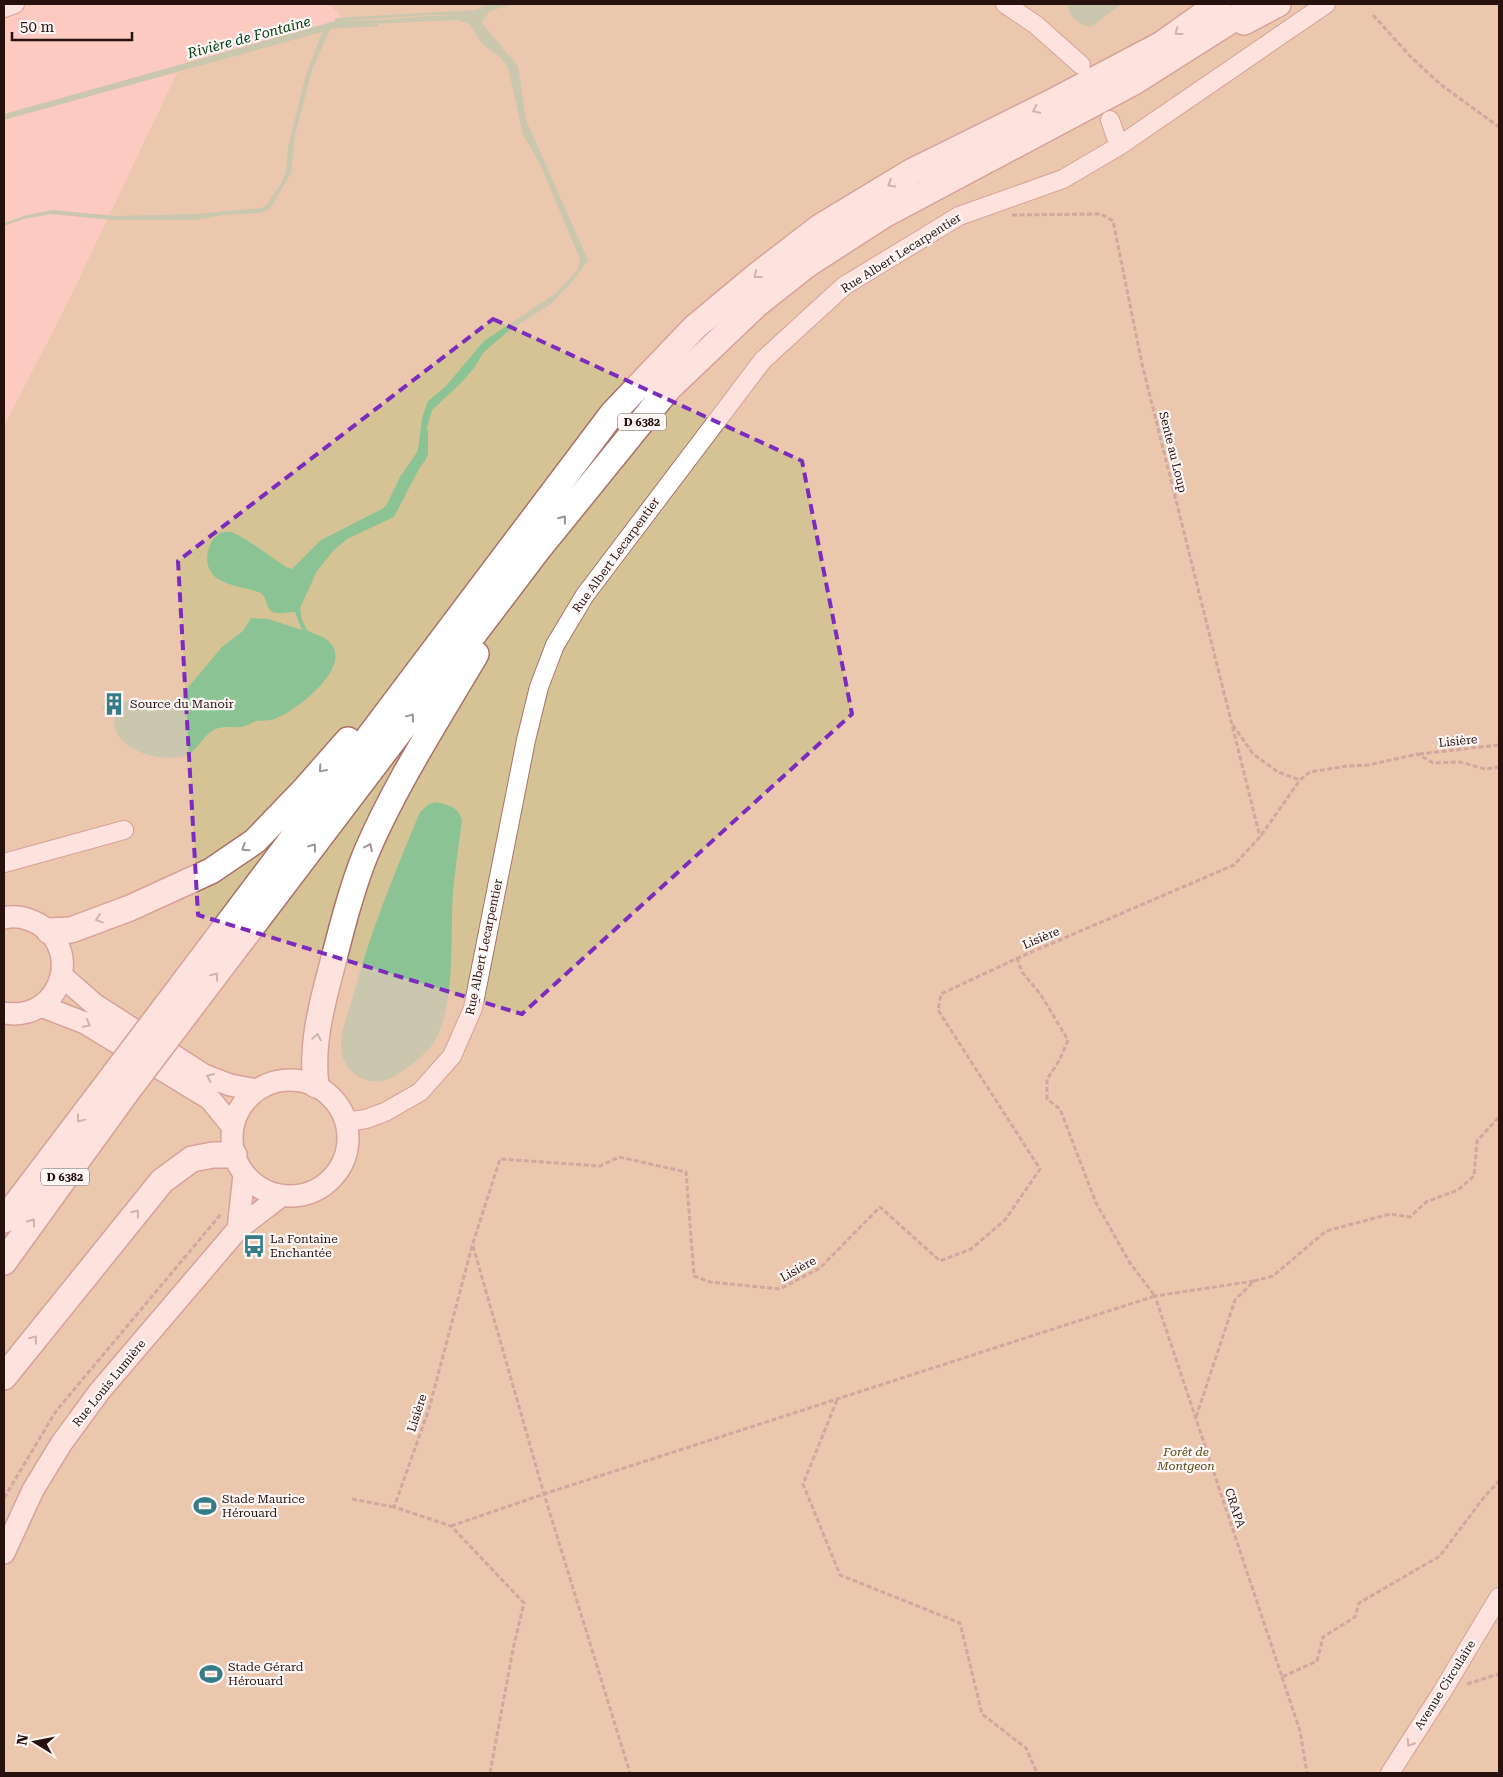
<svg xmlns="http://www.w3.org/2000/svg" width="1503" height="1777" font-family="'Roboto Serif',serif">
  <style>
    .green { fill: #d6c395 }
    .water { fill: #8cc394; fill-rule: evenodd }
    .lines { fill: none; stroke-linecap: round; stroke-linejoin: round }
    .stream { stroke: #8cc394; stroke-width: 5 }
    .minor-casing { stroke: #ab7169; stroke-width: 20 }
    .major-casing { stroke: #ab7169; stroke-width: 24 }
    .highway-casing { stroke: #ab7169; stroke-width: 28 }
    .path { stroke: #a17b75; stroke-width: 3; stroke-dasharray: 5 2.5; stroke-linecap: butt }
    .minor { stroke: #fff; stroke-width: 18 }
    .major { stroke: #fff; stroke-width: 21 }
    .highway { stroke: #fff; stroke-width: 25 }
    .highway-bridge-casing { stroke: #ab7169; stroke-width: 28; stroke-linecap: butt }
    .highway-bridge { stroke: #fff; stroke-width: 25 }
    .oneway { stroke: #9e9493 }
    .marked { fill: none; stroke: #7b2cbf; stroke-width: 4; stroke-dasharray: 10 6; stroke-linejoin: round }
    .labels { text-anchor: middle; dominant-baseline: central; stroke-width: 4.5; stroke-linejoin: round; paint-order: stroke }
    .shield { fill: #fef7f6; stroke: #685654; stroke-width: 1 }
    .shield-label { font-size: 11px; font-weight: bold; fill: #27110e }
    .street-label { font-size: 12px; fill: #27110e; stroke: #fef7f6 }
    .poi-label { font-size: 12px; fill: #27110e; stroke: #fef7f6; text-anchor: start }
    .park-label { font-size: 12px; font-style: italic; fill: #5c4a18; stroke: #fef7f6 }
    .water-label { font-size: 14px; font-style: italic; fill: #004115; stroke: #fef7f6 }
  </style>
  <rect width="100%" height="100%" fill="#fdcac2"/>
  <path class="green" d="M 329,4 L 1499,4 L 1499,1773 L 4,1773 L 4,426 L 67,304 L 177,73 L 345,20 Z"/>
  <path class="water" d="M 486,4 L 513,4 L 490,11 L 481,22 L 518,66 L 526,120 L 588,260 L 576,277 L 551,304 L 507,332 L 484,352 L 474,368 L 461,383 L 432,410 L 427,428 L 425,426 L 428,430 L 428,454 L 425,461 L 420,467 L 394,517 L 347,539 L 333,551 L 317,571 L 300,608 L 302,620 L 307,630 C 315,636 324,634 332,645 C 350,670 295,711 275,719 C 269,721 262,720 256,721 C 251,723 247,726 242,727 C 234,728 227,726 219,728 C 204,731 198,752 185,756 C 159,763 110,750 114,716 L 102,708 L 111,695 L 125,701 L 132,702 L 148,711 L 164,707 L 181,696 L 222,647 L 243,631 L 251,618 L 268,619 L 302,630 L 295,612 C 287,612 274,616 269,609 C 266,603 266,598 261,593 C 248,588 232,587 220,580 C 206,573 204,556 211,543 C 215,536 221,531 230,532 C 240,533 275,560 286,567 L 292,569 L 321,540 L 382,509 L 387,504 L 400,477 L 415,455 L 418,450 L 422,418 L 428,401 L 446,386 L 484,341 L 556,293 L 578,269 L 580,259 L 539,162 L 523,135 L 508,67 L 499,56 L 482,44 L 469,24 L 457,20 L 346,25 L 338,26 L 330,30 L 313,67 L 295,135 L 291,173 L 272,206 L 268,210 L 261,213 L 223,215 L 195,220 L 112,220 L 51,214 L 24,219 L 4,226 L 4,223 L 27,215 L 53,210 L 115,216 L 195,214 L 262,208 L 267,204 L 282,182 L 286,171 L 288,147 L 305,78 L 322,32 L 4,120 L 4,114 L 335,21 L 335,18 L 477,10 ZM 429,15 L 471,16 L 428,16 L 382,20 L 344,21 ZM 114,699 L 117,700 L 120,706 L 119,709 L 114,712 L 111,711 L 107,706 L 108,702 Z
    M 1068,4 L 1121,4 L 1094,25 L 1089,27 C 1077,24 1068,16 1068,4 Z
    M 437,802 C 450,806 458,807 462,820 C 459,844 455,868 453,892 C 450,935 456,1003 435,1041 C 428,1053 399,1076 386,1080 C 362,1087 340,1068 341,1044 C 341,1030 348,1014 352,1000 C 369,935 394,874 420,812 L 429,804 Z"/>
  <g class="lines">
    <path class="stream" d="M 332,26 L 376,24"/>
    <defs>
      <path id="minor" d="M 1005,4 L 1036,25 L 1081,65
        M 4,8 L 15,4
        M 1110,120 L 1119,146
        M 4,863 L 124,830
        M 346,1122 L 366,1119 L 385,1112 L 420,1092 L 452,1056 L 473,1008 L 526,740 L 539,687 L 555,645 L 585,595 L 763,360 L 844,286 L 959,216 L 1063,179 L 1119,146 L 1326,4
        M 1390,1773 L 1442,1692 L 1499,1597"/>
      <path id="major" d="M 4,918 C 12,916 22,917 30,920 C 86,941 64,1023 4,1013
        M 62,976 L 94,1004 L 204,1075 L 230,1085 L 256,1090
        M 41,1006 L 85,1023 L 210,1099 L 232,1126
        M232 1138a58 58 0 1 1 116 0a58 58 0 1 1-116 0Z
        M 238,1229 L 244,1175
        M 4,1553 L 33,1490 L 61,1444 L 99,1392 L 238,1229 L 281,1196"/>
      <path id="highway" d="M 1244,22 L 1278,4
        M 49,931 L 71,930 L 130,908 L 211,871 L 255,841 L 304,790 L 348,740
        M 166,1006 L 612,414 L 695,327 L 755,277 L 820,227 L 911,172 L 1052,102 L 1162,44 L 1218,4
        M 185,1015 L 537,551 L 669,388 L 756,305 L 808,264 L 884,215 L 1134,82 L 1257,4
        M 316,1085 C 311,1047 321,1007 331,970 C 341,931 351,890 366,853 C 396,783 438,719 476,654
        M 4,1220 L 110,1080
        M 4,1262 L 126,1093
        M 4,1377 L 162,1181 L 192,1159 L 213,1155 L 234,1155"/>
    </defs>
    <use href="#minor" class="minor-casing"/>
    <use href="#major" class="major-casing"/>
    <use href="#highway" class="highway-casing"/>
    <path class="path" d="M 1373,15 L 1411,57 L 1440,84 L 1499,127
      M 1012,215 L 1101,214 L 1113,221 L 1142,364 L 1260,837
      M 1233,725 L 1253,754 L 1278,772 L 1300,780
      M 1419,754 L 1499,745
      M 473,1246 L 544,1494 L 630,1773
      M 1254,1281 L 1155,1296 L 1282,1677 L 1317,1661 L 1323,1637 L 1355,1617 L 1359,1603 L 1440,1556 L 1485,1496 L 1499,1481
      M 837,1400 L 803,1484 L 840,1575 L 960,1623 L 982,1714 L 1026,1748 L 1037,1773
      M 1196,1417 L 1235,1300 L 1254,1281 L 1273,1276 L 1326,1231 L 1390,1214 L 1410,1217 L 1426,1202 L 1458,1190 L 1474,1176 L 1477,1141 L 1499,1117
      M 4,1498 L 56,1411 L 221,1214
      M 352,1499 L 394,1507
      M 451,1526 L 544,1494 L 1155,1296 L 1130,1263 L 1096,1203 L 1060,1109 L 1047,1099 L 1047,1079 L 1059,1061 L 1068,1040 L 1041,995 L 1022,972 L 1017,958
      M 1282,1677 L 1300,1731 L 1307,1773
      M 1467,1684 L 1499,1674
      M 490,1773 L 513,1649 L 524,1603 L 451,1526 L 394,1507 L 429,1409 L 472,1246 L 500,1159 L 600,1166 L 619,1157 L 686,1172 L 694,1276 L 710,1282 L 780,1289 L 820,1268 L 880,1207 L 940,1261 L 971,1249 L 1005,1220 L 1040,1169 L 938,1010 L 941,994 L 1020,957 L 1234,865 L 1260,837 L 1300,780 L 1310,772 L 1347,766 L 1368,765 L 1418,754 L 1433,763 L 1460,762 L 1485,769 L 1499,767"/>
    <use href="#minor" class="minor"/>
    <use href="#major" class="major"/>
    <use href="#highway" class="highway"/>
    <defs>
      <path id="highway-bridge" d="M 110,1080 L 166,1006
        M 126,1093 L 185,1015"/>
    </defs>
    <use href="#highway-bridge" class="highway-bridge-casing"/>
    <use href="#highway-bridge" class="highway-bridge"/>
  </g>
  <defs><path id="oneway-chevron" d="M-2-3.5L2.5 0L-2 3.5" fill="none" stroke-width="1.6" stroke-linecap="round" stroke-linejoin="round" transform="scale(1.25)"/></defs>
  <g class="oneway">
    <use href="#oneway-chevron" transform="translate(1178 32) rotate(144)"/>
    <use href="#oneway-chevron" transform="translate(1036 110) rotate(154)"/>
    <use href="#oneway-chevron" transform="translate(891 184) rotate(149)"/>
    <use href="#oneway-chevron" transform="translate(757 275) rotate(142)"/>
    <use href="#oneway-chevron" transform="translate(563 519) rotate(-51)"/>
    <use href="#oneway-chevron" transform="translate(411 717) rotate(-53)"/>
    <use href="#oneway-chevron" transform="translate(322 769) rotate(131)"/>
    <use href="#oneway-chevron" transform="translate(313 847) rotate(-53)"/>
    <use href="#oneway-chevron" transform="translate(369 847) rotate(-65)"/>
    <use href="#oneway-chevron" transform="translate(245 848) rotate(146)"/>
    <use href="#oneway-chevron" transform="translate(99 919) rotate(161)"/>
    <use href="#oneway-chevron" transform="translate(215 976) rotate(-53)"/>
    <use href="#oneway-chevron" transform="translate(87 1024) rotate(28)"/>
    <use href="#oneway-chevron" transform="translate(317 1037) rotate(-80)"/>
    <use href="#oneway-chevron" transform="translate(210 1077) rotate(-156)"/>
    <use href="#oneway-chevron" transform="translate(80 1119) rotate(127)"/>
    <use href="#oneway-chevron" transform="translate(136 1213) rotate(-51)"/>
    <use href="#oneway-chevron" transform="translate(32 1222) rotate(-54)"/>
    <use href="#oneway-chevron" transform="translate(34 1339) rotate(-51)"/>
    <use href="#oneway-chevron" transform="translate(1410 1743) rotate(122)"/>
  </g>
  <path d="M0 0H1503V1777H0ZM 493,319 L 802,461 L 852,714 L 522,1014 L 198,915 L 178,561 Z" fill="#fdcac2" fill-opacity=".55" fill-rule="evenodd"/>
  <path class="marked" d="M 493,319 L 802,461 L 852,714 L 522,1014 L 198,915 L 178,561 Z"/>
  <defs>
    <symbol id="building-bare" viewBox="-9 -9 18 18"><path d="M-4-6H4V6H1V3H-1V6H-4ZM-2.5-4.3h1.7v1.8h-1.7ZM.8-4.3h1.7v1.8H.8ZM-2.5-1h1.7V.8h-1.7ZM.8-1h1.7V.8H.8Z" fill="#357c86" stroke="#fef7f6" stroke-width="2.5" paint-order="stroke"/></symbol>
    <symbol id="bus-bare" viewBox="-9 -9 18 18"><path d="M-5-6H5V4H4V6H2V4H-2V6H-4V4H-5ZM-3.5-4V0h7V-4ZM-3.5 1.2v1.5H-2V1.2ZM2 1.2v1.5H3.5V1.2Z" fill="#357c86" stroke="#fef7f6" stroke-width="2.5" paint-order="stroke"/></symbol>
    <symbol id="stadium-bare" viewBox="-9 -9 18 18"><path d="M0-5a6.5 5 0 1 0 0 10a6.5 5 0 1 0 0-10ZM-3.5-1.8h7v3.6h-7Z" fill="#357c86" stroke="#fef7f6" stroke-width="2.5" paint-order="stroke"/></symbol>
  </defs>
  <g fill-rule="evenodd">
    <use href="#building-bare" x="98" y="688" width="32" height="32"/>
    <use href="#bus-bare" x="238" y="1230" width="32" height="32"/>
    <use href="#stadium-bare" x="189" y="1490" width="32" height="32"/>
    <use href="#stadium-bare" x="195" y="1658" width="32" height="32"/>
  </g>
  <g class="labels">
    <g class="shield">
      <rect x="618" y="413.5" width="48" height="17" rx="4"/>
      <rect x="41" y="1168.5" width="48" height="17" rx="4"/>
    </g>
    <g class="shield-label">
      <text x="642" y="422">D 6382</text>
      <text x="65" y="1177">D 6382</text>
    </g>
    <g class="street-label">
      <text transform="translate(901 253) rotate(-32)">Rue Albert Lecarpentier</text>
      <text transform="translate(1173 452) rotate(76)">Sente au Loup</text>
      <text transform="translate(616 555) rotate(-54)">Rue Albert Lecarpentier</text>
      <text transform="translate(1458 741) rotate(-6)">Lisière</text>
      <text transform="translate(1041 938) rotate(-23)">Lisière</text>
      <text transform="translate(484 947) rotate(-78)">Rue Albert Lecarpentier</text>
      <text transform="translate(798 1269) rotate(-29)">Lisière</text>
      <text transform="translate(109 1383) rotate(-51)">Rue Louis Lumière</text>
      <text transform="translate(417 1413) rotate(-72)">Lisière</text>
      <text transform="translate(1235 1508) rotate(72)">CRAPA</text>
      <text transform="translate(1445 1685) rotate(-58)">Avenue Circulaire</text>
    </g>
    <g class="poi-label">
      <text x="130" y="704">Source du Manoir</text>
      <text x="270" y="1239">La Fontaine<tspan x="270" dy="14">Enchantée</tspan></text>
      <text x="222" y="1499">Stade Maurice<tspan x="222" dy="14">Hérouard</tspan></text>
      <text x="228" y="1667">Stade Gérard<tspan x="228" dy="14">Hérouard</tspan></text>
    </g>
    <g class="park-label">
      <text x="1186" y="1452">Forêt de<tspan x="1186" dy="14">Montgeon</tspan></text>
    </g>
    <g class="water-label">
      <text transform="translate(249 37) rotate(-15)">Rivière de Fontaine</text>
    </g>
  </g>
  <rect width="1503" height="1777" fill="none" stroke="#27110e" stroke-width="10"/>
  <g transform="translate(35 1742) rotate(280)" stroke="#fef7f6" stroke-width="4" paint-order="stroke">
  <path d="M0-4L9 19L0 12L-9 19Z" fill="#27110e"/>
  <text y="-8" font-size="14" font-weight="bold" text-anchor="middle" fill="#27110e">N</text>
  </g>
  <path d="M12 32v8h120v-8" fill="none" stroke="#27110e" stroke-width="2.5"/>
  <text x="20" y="32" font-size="15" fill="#27110e" stroke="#fef7f6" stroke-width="4" paint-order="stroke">50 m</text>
</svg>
